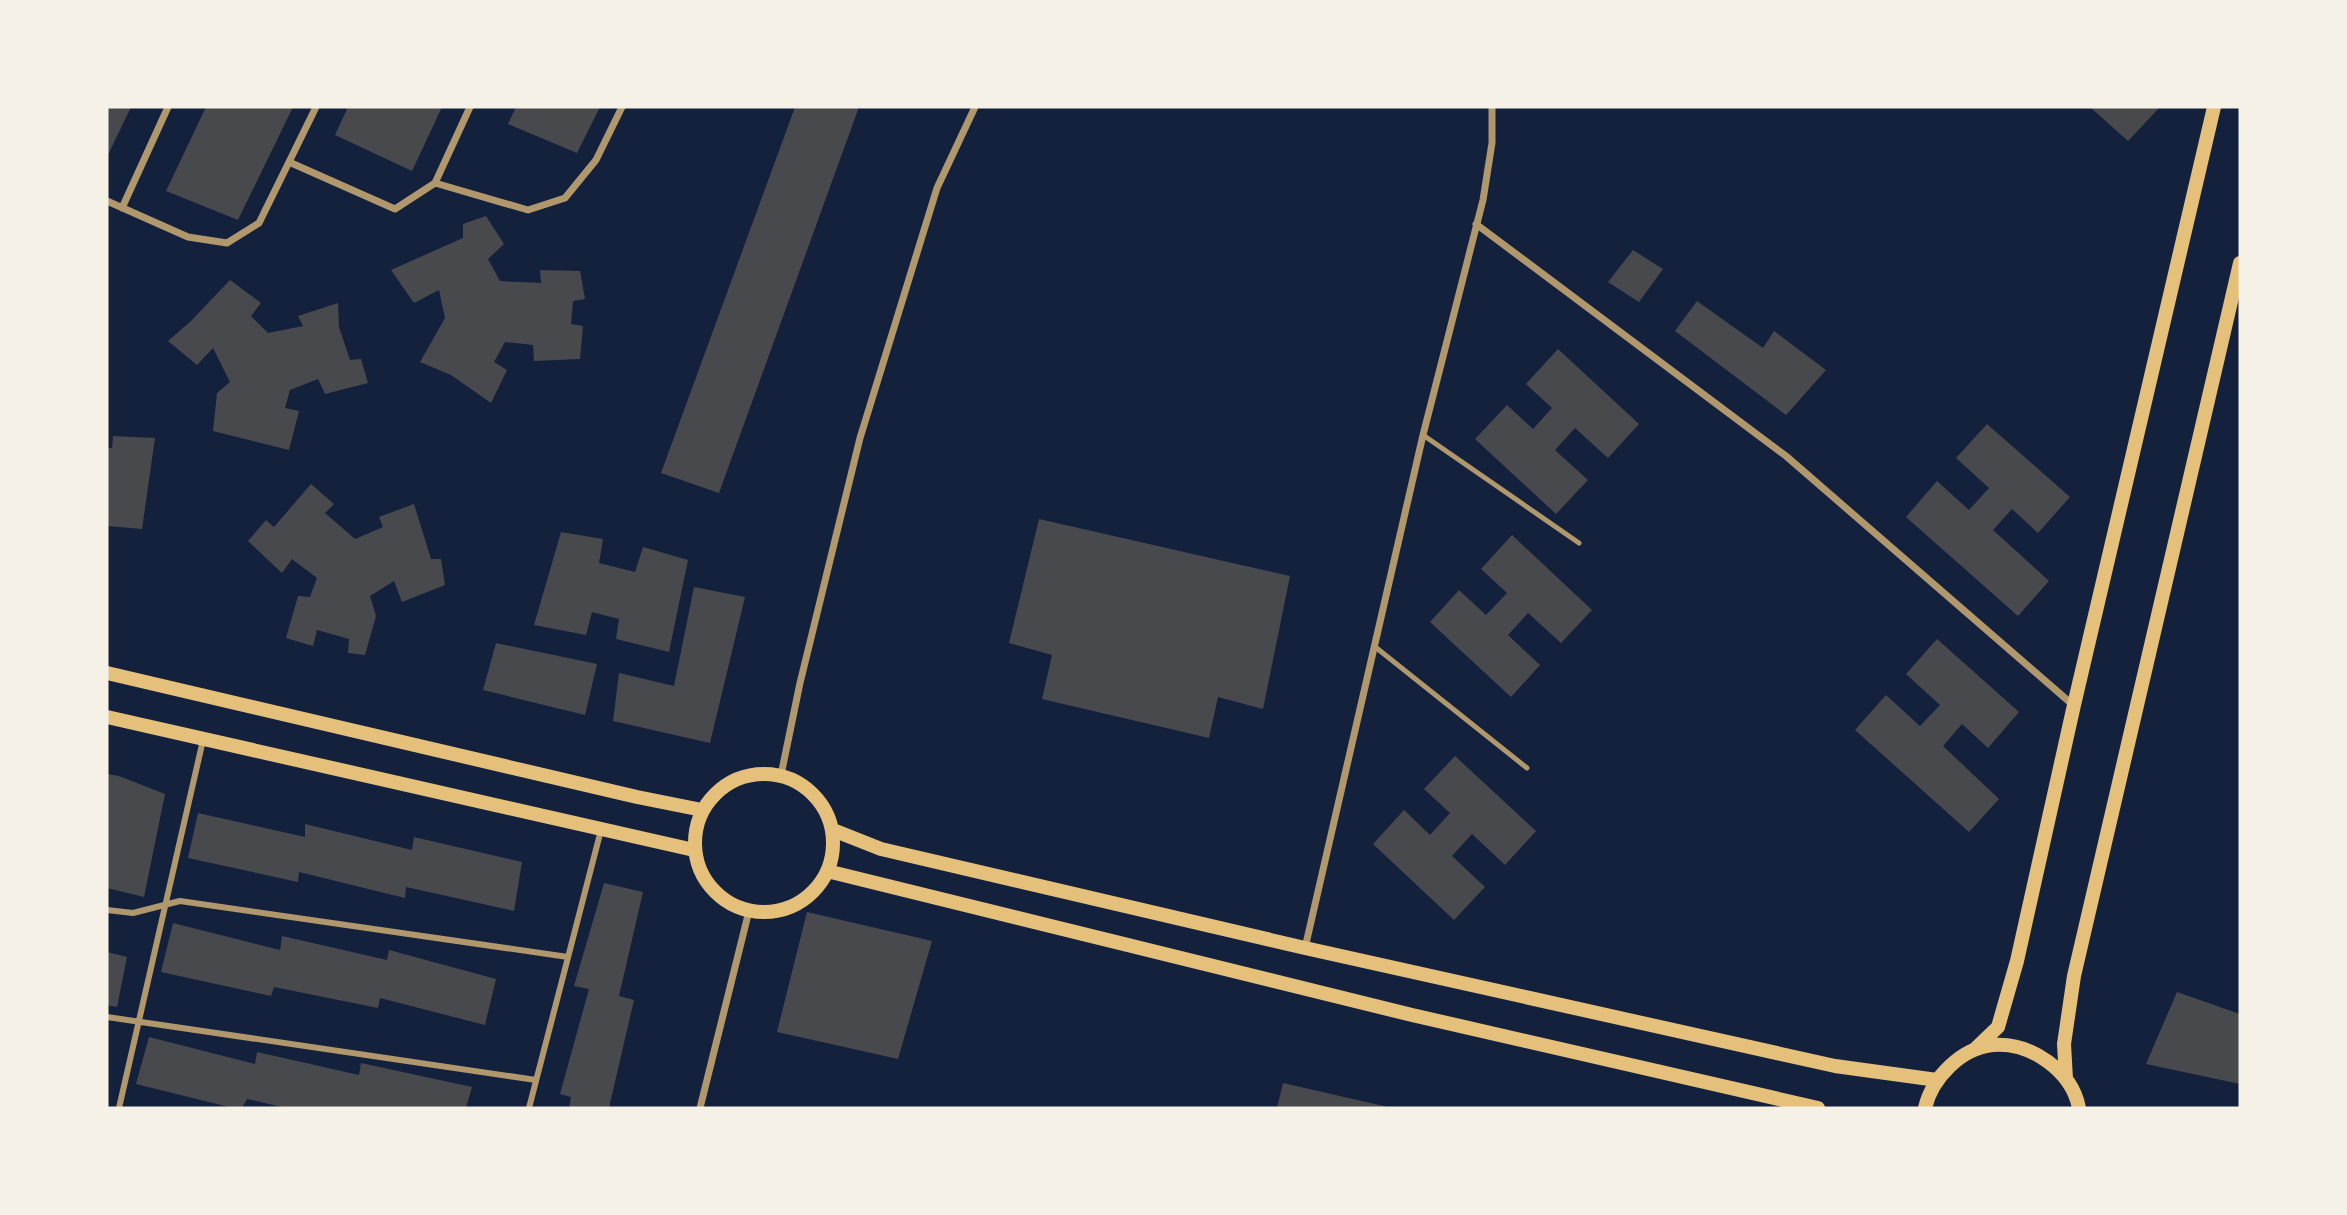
<svg xmlns="http://www.w3.org/2000/svg" width="2347" height="1215" font-family="Lora,serif">
  <style>
    .building { fill: #48494c }
    .lines { fill: none; stroke-linecap: round; stroke-linejoin: round }
    .service { stroke: #b1986c; stroke-width: 5 }
    .pedestrian { stroke: #b1986c; stroke-width: 6 }
    .minor { stroke: #b1986c; stroke-width: 7 }
    .secondary { stroke: #e5c07b; stroke-width: 14 }
  </style>
  <rect width="100%" height="100%" fill="#14213d"/>
  <path class="building" d="M 107,107 L 131,107 L 107,157 Z
    M 206,107 L 293,107 L 238,220 L 166,191 Z
    M 348,107 L 442,107 L 412,171 L 335,135 Z
    M 516,107 L 600,107 L 577,153 L 508,124 Z
    M 795,107 L 859,107 L 719,493 L 661,473 Z
    M 2090,107 L 2160,107 L 2128,141 Z
    M 486,216 L 504,244 L 488,259 L 500,281 L 541,283 L 540,270 L 580,271 L 585,299 L 573,301 L 571,324 L 583,326 L 580,359 L 534,361 L 533,345 L 505,342 L 494,362 L 507,370 L 491,403 L 451,375 L 420,362 L 445,318 L 439,290 L 414,303 L 391,270 L 463,238 L 463,224 Z
    M 1633,250 L 1663,269 L 1639,302 L 1608,282 Z
    M 230,280 L 261,303 L 251,316 L 268,333 L 303,326 L 298,316 L 338,303 L 339,327 L 350,360 L 361,359 L 368,383 L 325,394 L 318,379 L 290,390 L 285,408 L 299,411 L 289,450 L 213,431 L 217,393 L 230,382 L 213,348 L 197,365 L 168,341 L 191,321 Z
    M 1697,301 L 1763,348 L 1774,331 L 1826,370 L 1786,415 L 1675,331 Z
    M 1558,349 L 1639,424 L 1608,458 L 1575,428 L 1555,450 L 1588,480 L 1556,514 L 1475,439 L 1507,405 L 1533,429 L 1552,408 L 1526,384 Z
    M 1987,424 L 2070,497 L 2038,533 L 2012,509 L 1993,530 L 2049,581 L 2018,616 L 1906,517 L 1937,481 L 1969,510 L 1989,488 L 1956,458 Z
    M 113,436 L 155,438 L 142,529 L 107,526 L 107,448 L 112,448 Z
    M 311,484 L 334,504 L 325,513 L 355,539 L 383,527 L 379,517 L 414,504 L 431,559 L 441,559 L 445,585 L 402,602 L 394,581 L 370,596 L 376,616 L 365,655 L 348,653 L 349,639 L 317,630 L 313,646 L 286,638 L 298,596 L 310,597 L 317,578 L 292,559 L 282,573 L 248,541 L 266,520 L 274,527 Z
    M 1039,519 L 1290,576 L 1263,709 L 1218,697 L 1209,738 L 1042,699 L 1052,655 L 1009,643 Z
    M 561,532 L 603,539 L 599,563 L 635,572 L 643,547 L 688,560 L 669,652 L 616,639 L 619,619 L 592,612 L 586,635 L 534,625 Z
    M 1512,535 L 1592,610 L 1561,643 L 1528,613 L 1508,635 L 1540,665 L 1511,697 L 1430,622 L 1459,590 L 1486,615 L 1507,593 L 1481,569 Z
    M 694,587 L 745,597 L 710,743 L 613,721 L 619,673 L 674,686 Z
    M 1937,639 L 2019,712 L 1988,748 L 1962,724 L 1943,746 L 1999,799 L 1969,832 L 1855,730 L 1886,695 L 1920,726 L 1940,705 L 1906,674 Z
    M 496,643 L 597,664 L 585,715 L 483,690 Z
    M 1455,756 L 1536,831 L 1505,865 L 1472,834 L 1452,856 L 1485,887 L 1454,920 L 1373,844 L 1404,810 L 1430,835 L 1450,813 L 1424,789 Z
    M 107,774 L 119,776 L 165,794 L 144,897 L 107,888 Z
    M 198,813 L 305,837 L 305,824 L 412,850 L 414,837 L 522,862 L 514,911 L 406,887 L 405,898 L 299,872 L 298,882 L 188,858 Z
    M 604,883 L 643,892 L 619,996 L 634,1000 L 609,1108 L 569,1108 L 571,1097 L 560,1094 L 589,989 L 574,986 Z
    M 807,912 L 932,941 L 898,1059 L 777,1032 Z
    M 173,923 L 280,950 L 282,936 L 387,960 L 389,950 L 496,979 L 485,1025 L 380,998 L 378,1008 L 274,987 L 271,996 L 161,972 Z
    M 107,952 L 127,957 L 117,1007 L 107,1005 Z
    M 2177,992 L 2240,1014 L 2240,1084 L 2146,1064 Z
    M 149,1037 L 255,1064 L 257,1052 L 359,1075 L 361,1063 L 472,1087 L 466,1108 L 286,1108 L 247,1099 L 242,1108 L 233,1108 L 136,1084 Z
    M 1283,1083 L 1388,1107 L 1387,1108 L 1277,1108 Z"/>
  <g class="lines">
    <path class="service" d="M 1423,435 L 1579,543
      M 1374,646 L 1527,768"/>
    <path class="pedestrian" d="M 107,910 L 133,913 L 180,901 L 568,957
      M 107,1017 L 536,1080
      M 119,1108 L 203,740
      M 529,1108 L 601,830"/>
    <path class="minor" d="M 289,162 L 316,107
      M 435,183 L 470,107
      M 107,201 L 188,237 L 227,243 L 259,223 L 289,162 L 395,209 L 435,183 L 528,210 L 565,198 L 596,160 L 622,107
      M 122,208 L 168,107
      M 1476,224 L 1786,456 L 2073,705
      M 781,775 L 800,683 L 860,438 L 937,188 L 975,107
      M 1305,948 L 1423,435 L 1483,200 L 1492,143 L 1492,107
      M 700,1108 L 749,911"/>
    <path class="secondary" d="M 107,673 L 637,797 L 702,810
      M 107,717 L 694,850
      M695 843a69 69 0 1 1 138 0a69 69 0 1 1-138 0Z
      M 833,830 L 881,849 L 1305,948 L 1835,1066 L 1937,1080
      M 827,871 L 1412,1015 L 1818,1108
      M 1974,1050 L 1998,1027 L 2017,961 L 2074,705 L 2214,107
      M 2066,1079 L 2064,1044 L 2074,976 L 2240,263
      M 1925,1108 C 1932,1078 1961,1048 1993,1045 C 2031,1042 2072,1071 2079,1108"/>
  </g>
  <rect width="2347" height="1215" fill="none" stroke="#f6f1e7" stroke-width="217"/>
</svg>
